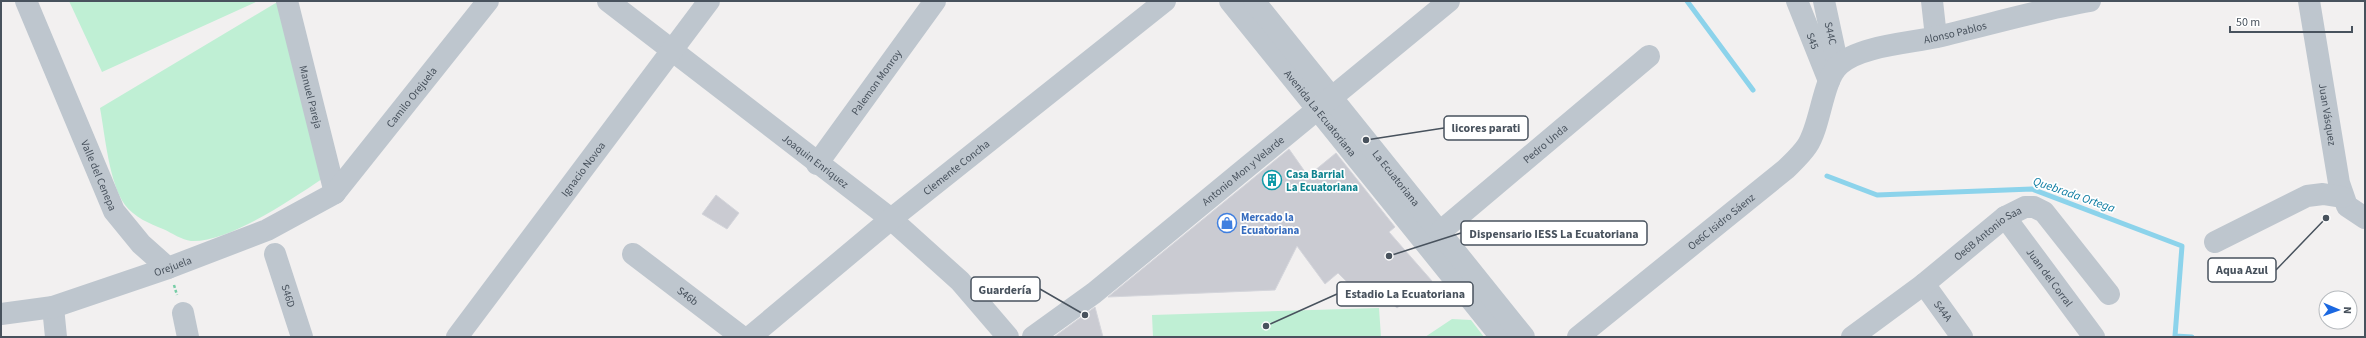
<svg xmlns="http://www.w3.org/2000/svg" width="2366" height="338" font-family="'Source Sans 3',sans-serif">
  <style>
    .green { fill: #bfefd4 }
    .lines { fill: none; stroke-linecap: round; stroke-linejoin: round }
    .stream { stroke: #8cd3eb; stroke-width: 5 }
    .building { fill: #cacbd2; stroke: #d4d5db }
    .path { stroke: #77cda6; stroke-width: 2.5; stroke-dasharray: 3 2; stroke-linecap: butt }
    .minor { stroke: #bec6ce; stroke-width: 22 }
    .labels { text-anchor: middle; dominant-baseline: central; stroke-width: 3.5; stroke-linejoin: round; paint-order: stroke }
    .street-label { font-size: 11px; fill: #48525d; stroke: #fff }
    .culture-label { font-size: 11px; font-weight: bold; fill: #0d838f; stroke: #fff; text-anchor: start }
    .shop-label { font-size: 11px; font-weight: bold; fill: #366cbe; stroke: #fff; text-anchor: start }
    .water-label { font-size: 12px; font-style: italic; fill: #0d7ca2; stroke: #fff }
    .leader { fill: none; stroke: #48525d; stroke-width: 1.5 }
    .callout-dot { fill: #48525d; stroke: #fff; stroke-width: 1.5 }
    .callout { fill: #fff; stroke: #48525d; stroke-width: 1.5 }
    .callout-label { font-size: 12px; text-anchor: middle; font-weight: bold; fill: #48525d }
  </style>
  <rect width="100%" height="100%" fill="#f2f0f0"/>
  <path class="green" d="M 69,1 L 258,1 L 102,72 Z
    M 279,1 L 322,179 C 292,199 228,243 191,241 C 182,240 172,233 163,229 C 150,224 134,217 125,205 C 109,183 105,135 100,108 Z
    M 1379,308 L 1381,337 L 1153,337 L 1152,315 Z
    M 1452,319 L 1471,320 L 1484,337 L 1425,337 Z"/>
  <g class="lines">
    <path class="stream" d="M 1687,1 L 1753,90
      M 1827,176 L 1877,195 L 2032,189 L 2182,246 L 2175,336 L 2192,337"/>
  </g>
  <path class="building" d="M 1289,149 L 1308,176 L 1336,153 L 1395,227 L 1389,232 L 1432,281 L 1397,308 L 1387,299 L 1361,296 L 1338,273 L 1325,284 L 1297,246 L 1275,290 L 1108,297 Z
    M 716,195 L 739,213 L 727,229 L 702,214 Z
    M 1095,307 L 1103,337 L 1054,337 Z"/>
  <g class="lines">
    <path class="path" d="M 174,285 L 177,295"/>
    <g class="minor">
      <path id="s1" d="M 26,1 L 114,211 L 141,244 L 168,268"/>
      <path id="s2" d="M 287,1 L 335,193"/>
      <path id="s3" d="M 608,1 L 891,219 L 960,281 L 1008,337"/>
      <path id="s4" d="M 1230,1 L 1501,337"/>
      <path id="s5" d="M 1254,1 L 1524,337"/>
      <path id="s6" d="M 1797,1 L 1829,81"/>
      <path id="s7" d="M 1824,1 L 1838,66"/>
      <path d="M 1932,1 L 1936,37"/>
      <path id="s8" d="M 2309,1 L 2339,183 L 2347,206 L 2365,218"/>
      <path id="s9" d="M 817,164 L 935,1"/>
      <path id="s10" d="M 2005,217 L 2094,337"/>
      <path id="s11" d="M 1441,231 L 1649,56"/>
      <path d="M 2215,242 L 2307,196 L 2323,194 L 2342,197"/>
      <path id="s12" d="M 275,254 L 302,337"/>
      <path id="s13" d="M 633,254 L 742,337"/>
      <path id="s14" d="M 1924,284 L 1962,337"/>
      <path d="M 53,307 L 56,337"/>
      <path d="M 183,313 L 188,337"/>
      <path id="s15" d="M 1,314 L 53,307 L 168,268 L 267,230 L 335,193 L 488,1"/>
      <path id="s16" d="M 457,337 L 709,1"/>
      <path id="s17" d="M 750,337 L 891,219 L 1165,1"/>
      <path id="s18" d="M 1033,337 L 1094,293 L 1449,1"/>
      <path id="s19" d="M 1578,337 L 1786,169 C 1793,162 1801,155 1807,146 C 1821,125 1822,81 1839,65 C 1859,46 1910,43 1937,37 C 1988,25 2038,10 2090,1"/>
      <path id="s20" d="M 1852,337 L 1924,284 L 2005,217 L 2025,207 L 2034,207 L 2044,212 L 2109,294"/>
    </g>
  </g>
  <defs>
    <symbol id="building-ring" viewBox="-11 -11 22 22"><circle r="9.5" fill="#fff" stroke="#0f9aa8" stroke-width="1.5"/><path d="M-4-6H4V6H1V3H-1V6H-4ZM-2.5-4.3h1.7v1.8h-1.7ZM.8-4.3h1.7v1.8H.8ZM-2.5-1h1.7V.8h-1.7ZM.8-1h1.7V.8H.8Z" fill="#0f9aa8"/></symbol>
    <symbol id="shop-ring" viewBox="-11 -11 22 22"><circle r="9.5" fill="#fff" stroke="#3f7fe0" stroke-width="1.5"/><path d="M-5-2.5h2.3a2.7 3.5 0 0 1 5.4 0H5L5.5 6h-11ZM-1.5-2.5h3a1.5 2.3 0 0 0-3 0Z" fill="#3f7fe0"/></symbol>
  </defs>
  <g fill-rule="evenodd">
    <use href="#building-ring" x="1261" y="169" width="22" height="22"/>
    <use href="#shop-ring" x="1216" y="212" width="22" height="22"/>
  </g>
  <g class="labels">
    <g class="street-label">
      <text stroke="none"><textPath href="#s19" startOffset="508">Alonso Pablos</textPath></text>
      <text stroke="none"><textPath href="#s7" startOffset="33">S44C</textPath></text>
      <text stroke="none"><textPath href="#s6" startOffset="43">S45</textPath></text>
      <text stroke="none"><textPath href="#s9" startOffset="101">Palemon Monroy</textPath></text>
      <text stroke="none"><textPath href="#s2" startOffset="99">Manuel Pareja</textPath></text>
      <text stroke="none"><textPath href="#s15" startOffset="480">Camilo Orejuela</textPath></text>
      <text stroke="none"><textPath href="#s4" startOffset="144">Avenida La Ecuatoriana</textPath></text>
      <text stroke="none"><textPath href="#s8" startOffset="115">Juan Vásquez</textPath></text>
      <text stroke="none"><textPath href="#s11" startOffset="136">Pedro Unda</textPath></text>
      <text stroke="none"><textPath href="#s3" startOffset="262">Joaquin Enriquez</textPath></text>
      <text stroke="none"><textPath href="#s17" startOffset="267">Clemente Concha</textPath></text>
      <text stroke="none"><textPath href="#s16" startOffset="210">Ignacio Novoa</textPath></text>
      <text stroke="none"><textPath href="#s18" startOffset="268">Antonio Mon y Velarde</textPath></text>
      <text stroke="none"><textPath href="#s1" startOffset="189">Valle del Cenepa</textPath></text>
      <text stroke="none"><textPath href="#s5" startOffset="227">La Ecuatoriana</textPath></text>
      <text stroke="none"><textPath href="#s19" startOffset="184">Oe6C Isidro Sáenz</textPath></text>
      <text stroke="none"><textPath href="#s20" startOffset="171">Oe6B Antonio Saa</textPath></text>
      <text stroke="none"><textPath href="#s15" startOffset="179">Orejuela</textPath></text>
      <text stroke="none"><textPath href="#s10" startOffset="75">Juan del Corral</textPath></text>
      <text stroke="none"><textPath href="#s12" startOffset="44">S46D</textPath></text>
      <text stroke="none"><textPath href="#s13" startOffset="69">S46b</textPath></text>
      <text stroke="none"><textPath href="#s14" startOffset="33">S44A</textPath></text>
    </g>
    <g class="culture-label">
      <text x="1286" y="174">Casa Barrial<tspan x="1286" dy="13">La Ecuatoriana</tspan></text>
    </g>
    <g class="shop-label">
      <text x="1241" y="217">Mercado la<tspan x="1241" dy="13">Ecuatoriana</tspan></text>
    </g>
    <g class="water-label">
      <text transform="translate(2074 195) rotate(19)">Quebrada Ortega</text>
    </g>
  </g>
  <path class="leader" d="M1366 140L1444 128M1389 256L1461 233M2326 218L2276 270M1085 315L1040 289M1266 326L1337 294"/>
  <g class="callout-dot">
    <circle cx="1366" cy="140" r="4"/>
    <circle cx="1389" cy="256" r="4"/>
    <circle cx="2326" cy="218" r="4"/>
    <circle cx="1085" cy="315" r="4"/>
    <circle cx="1266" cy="326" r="4"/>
  </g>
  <g class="callout">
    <rect x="1444" y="116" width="84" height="24" rx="4"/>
    <rect x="1461" y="221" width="186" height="24" rx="4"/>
    <rect x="2208" y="258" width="68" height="24" rx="4"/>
    <rect x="971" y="277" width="69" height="24" rx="4"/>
    <rect x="1337" y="282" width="136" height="24" rx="4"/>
  </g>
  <g class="callout-label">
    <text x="1486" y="132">licores parati</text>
    <text x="1554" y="238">Dispensario IESS La Ecuatoriana</text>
    <text x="2242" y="274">Aqua Azul</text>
    <text x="1005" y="294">Guardería</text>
    <text x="1405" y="298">Estadio La Ecuatoriana</text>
  </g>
  <rect width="2366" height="338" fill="none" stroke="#48525d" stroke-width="4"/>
  <g transform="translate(2338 310) rotate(92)"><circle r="19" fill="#ffffff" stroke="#b6babe"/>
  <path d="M0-3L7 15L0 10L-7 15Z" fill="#1b68e1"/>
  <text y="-6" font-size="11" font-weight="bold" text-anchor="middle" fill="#48525d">N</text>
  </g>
  <path d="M2230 26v6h122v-6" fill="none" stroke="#48525d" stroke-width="2"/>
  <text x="2236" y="26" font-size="12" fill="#48525d" stroke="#ffffff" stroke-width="3" paint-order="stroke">50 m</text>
</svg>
